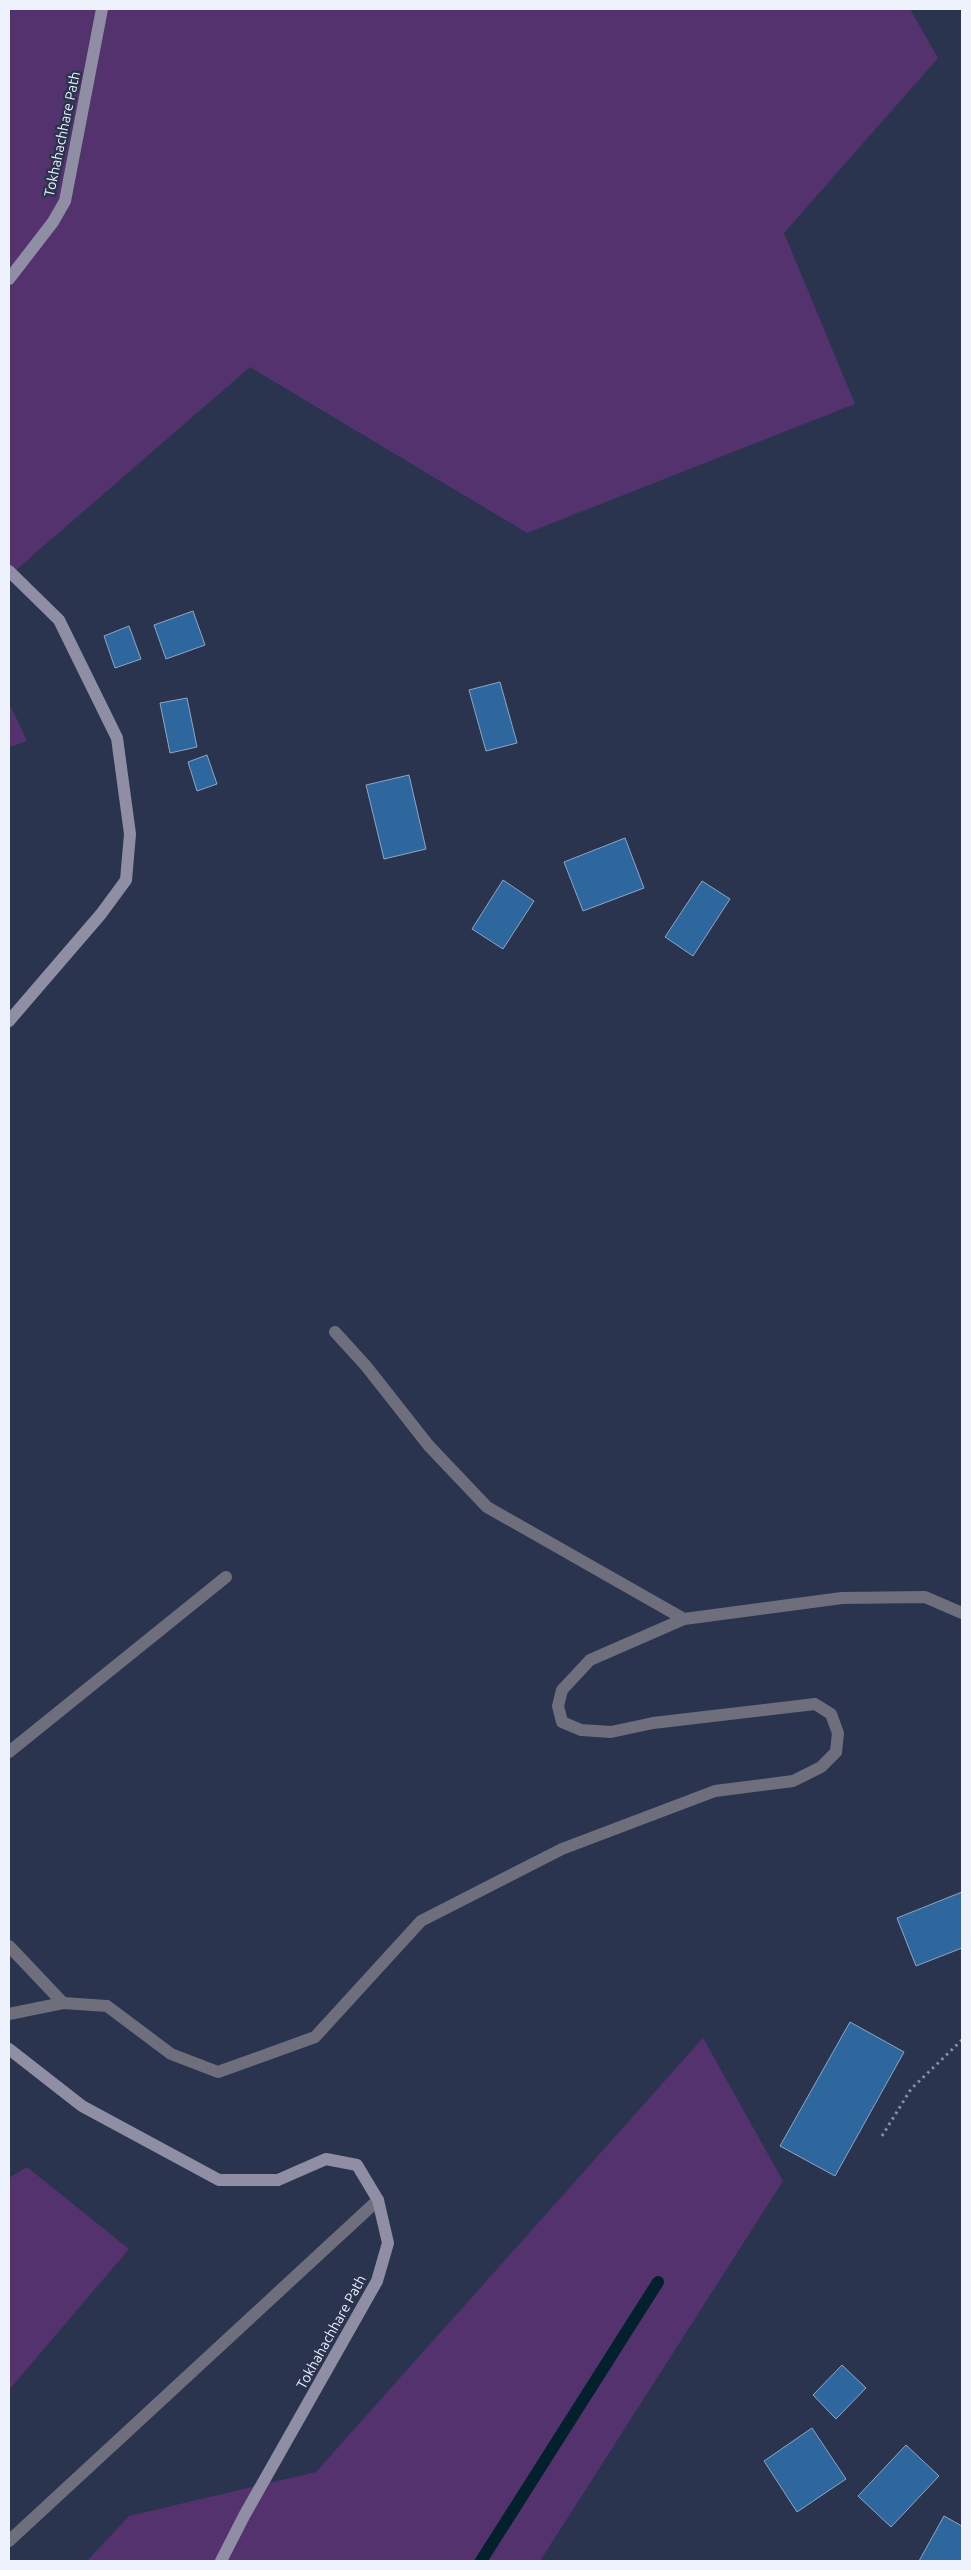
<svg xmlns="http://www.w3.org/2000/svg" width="971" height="2570" font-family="Ubuntu,sans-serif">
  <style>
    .green { fill: #53326d }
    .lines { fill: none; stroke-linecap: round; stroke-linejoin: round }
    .stream { stroke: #03202d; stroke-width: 12 }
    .building { fill: #2e679e; stroke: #8da7c2 }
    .path { stroke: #888ea1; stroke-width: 3; stroke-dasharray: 2.5 4; stroke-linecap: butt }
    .lane { stroke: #6f6e7d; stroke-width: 12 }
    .street { stroke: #6f6e7d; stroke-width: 12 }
    .secondary { stroke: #8f8ea5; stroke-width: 12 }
    .labels { text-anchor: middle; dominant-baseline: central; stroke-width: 5; stroke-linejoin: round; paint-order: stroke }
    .street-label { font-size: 14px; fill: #eef2fc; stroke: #2b344f }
  </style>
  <rect width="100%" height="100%" fill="#2b344f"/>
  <path class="green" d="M 9,9 L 910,9 L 938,58 L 784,233 L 855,404 L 527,533 L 250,367 L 9,576 Z
    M 9,703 L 27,741 L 9,747 Z
    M 703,2038 L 783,2181 L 540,2561 L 87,2561 L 129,2516 L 316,2472 Z
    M 27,2167 L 129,2249 L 9,2390 L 9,2178 Z"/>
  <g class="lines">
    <path class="stream" d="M 481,2561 L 658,2282"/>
  </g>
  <path class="building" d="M 193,611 L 205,645 L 166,659 L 154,625 Z
    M 129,626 L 141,659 L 115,668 L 104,636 Z
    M 500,682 L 517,743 L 486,751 L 469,690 Z
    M 187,698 L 197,747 L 170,753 L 160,703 Z
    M 207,755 L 217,784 L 197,791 L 188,762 Z
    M 409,775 L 426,849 L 384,859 L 366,785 Z
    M 625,838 L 644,888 L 583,911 L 564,862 Z
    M 503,880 L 534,901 L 503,949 L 472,929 Z
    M 702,881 L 730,899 L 693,956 L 665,937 Z
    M 962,1892 L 962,1948 L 916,1966 L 897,1918 Z
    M 850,2022 L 904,2052 L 835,2176 L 780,2146 Z
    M 842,2365 L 866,2388 L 836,2419 L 813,2395 Z
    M 812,2428 L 846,2479 L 797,2512 L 764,2461 Z
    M 906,2445 L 939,2476 L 891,2527 L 858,2496 Z
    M 944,2516 L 962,2526 L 962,2561 L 919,2561 Z"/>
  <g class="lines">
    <path class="path" d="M 882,2136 L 911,2089 L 962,2040"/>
    <path class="lane" d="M 9,1752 L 226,1577
      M 9,1946 L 63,2003"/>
    <path class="street" d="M 335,1332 L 366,1366 L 429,1446 L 487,1507 L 684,1619 L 842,1598 L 925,1597 L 962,1613
      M 9,2014 L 63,2003 L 107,2006 L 171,2054 L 218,2072 L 315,2037 L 421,1921 L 562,1849 L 715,1791 L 793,1781 L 821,1767 L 836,1752 L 838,1733 L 831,1714 L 815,1704 L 653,1723 L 611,1732 L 581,1730 L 562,1722 L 558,1706 L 562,1690 L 590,1660 L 684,1619
      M 9,2541 L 378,2200"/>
    <path class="secondary" d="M 9,279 L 53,222 L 65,201 L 102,9
      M 9,571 L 59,620 L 117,738 L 130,834 L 126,880 L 101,914 L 9,1021
      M 9,2049 L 82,2106 L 219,2180 L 278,2180 L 326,2159 L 357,2165 L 378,2200 L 388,2243 L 377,2281 L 244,2516 L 221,2561"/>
  </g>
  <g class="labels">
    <g class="street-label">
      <text transform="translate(62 134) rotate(-78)">Tokhahachhare Path</text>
      <text transform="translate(331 2332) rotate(-61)">Tokhahachhare Path</text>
    </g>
  </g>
  <rect width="971" height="2570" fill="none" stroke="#eef2fc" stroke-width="20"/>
</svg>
